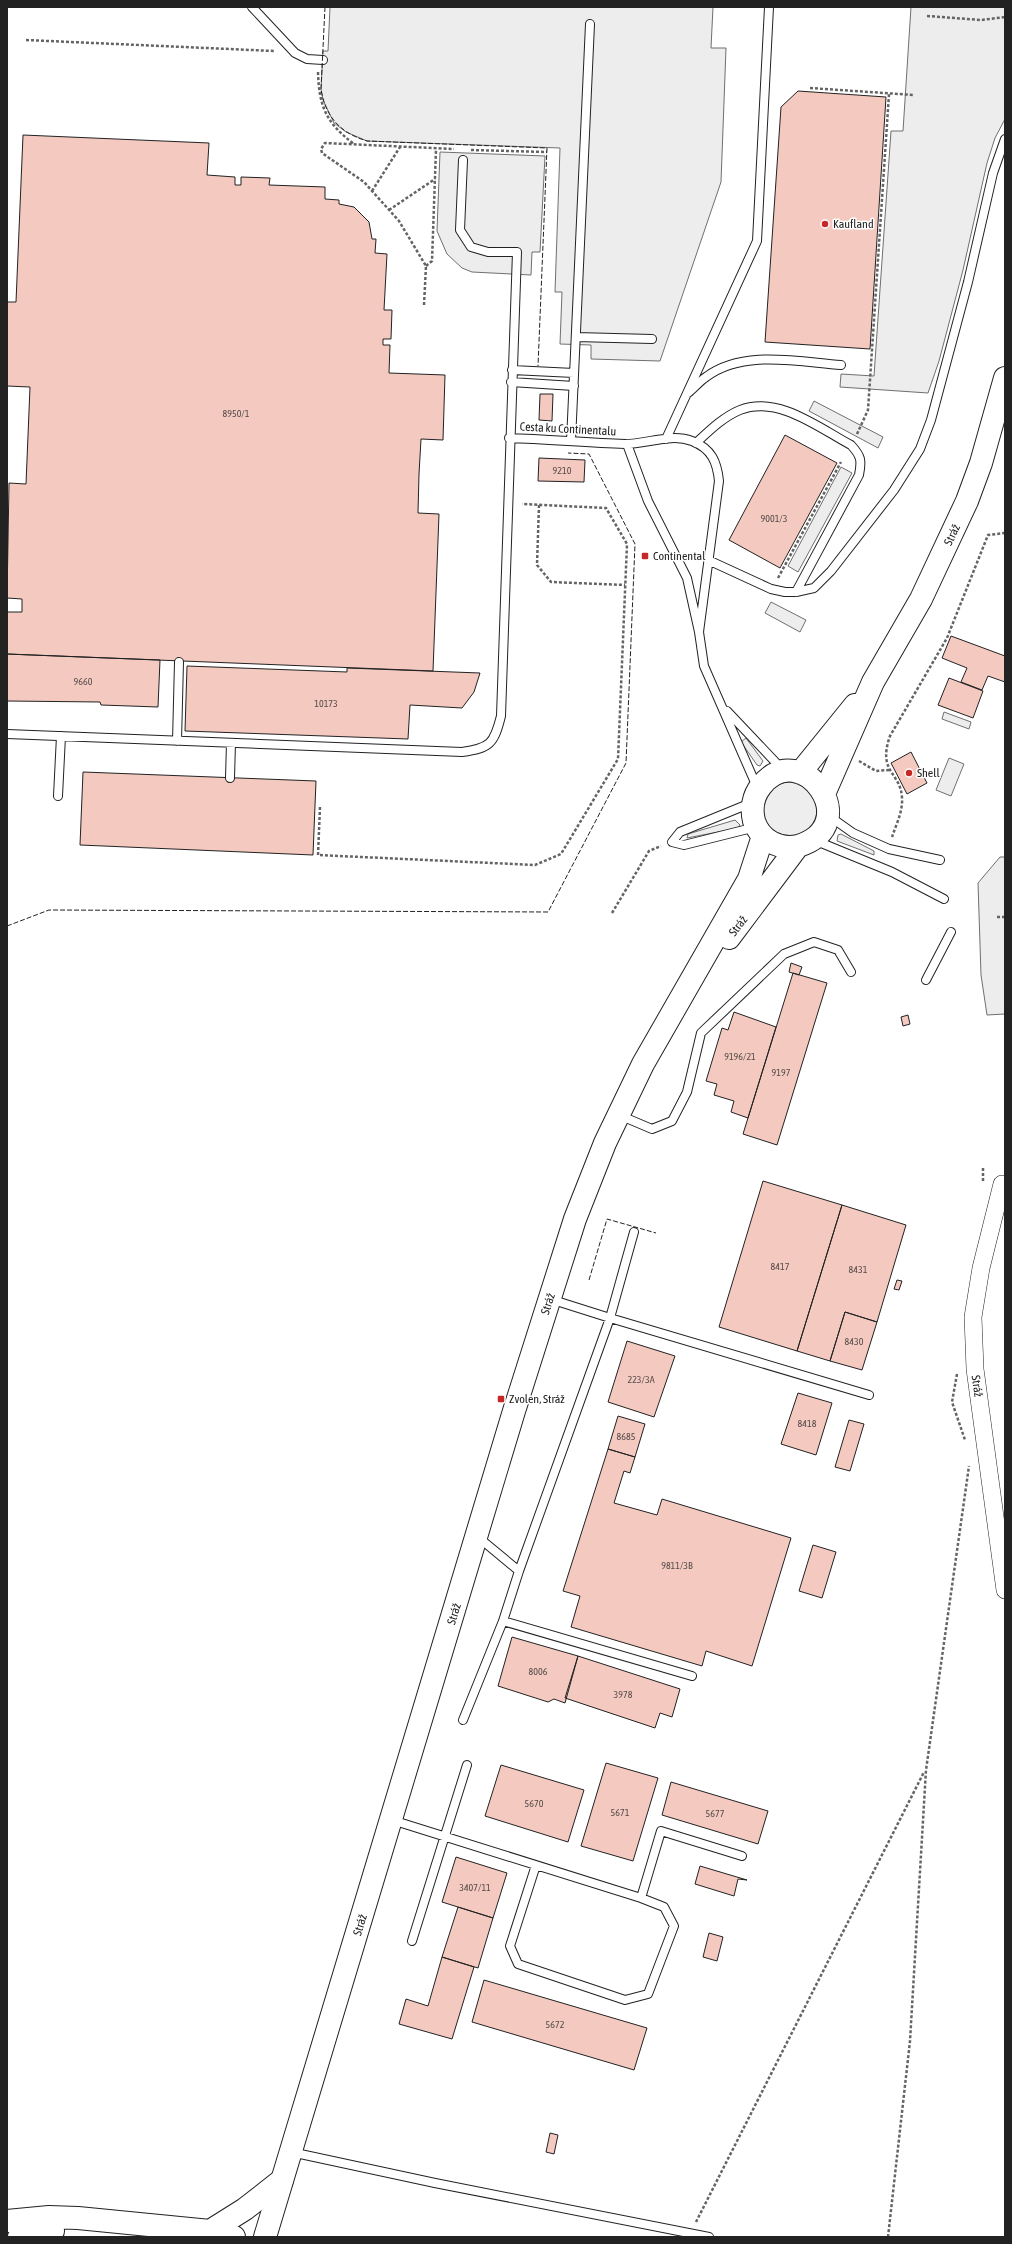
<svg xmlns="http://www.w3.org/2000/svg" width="1012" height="2244" font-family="'Asap Condensed',sans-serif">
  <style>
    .green { fill: #eee; stroke: #6f6f6f }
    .parking { fill: #ededed; stroke: #6f6f6f }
    .building { fill: #f3c9c0; stroke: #222 }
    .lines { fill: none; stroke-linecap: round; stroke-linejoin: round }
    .lane-casing { stroke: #222; stroke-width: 10 }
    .street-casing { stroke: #222; stroke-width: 18 }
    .secondary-casing { stroke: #222; stroke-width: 24 }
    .highway-casing { stroke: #222; stroke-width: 24 }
    .path { stroke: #646464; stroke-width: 2.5; stroke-dasharray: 3 2; stroke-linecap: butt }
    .lane { stroke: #fff; stroke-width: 8 }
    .street { stroke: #fff; stroke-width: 17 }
    .secondary { stroke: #fff; stroke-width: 22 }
    .highway { stroke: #fff; stroke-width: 22 }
    .fence { stroke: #222; stroke-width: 1; stroke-dasharray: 5 2; stroke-linecap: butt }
    .poi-dot { fill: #c62828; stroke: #fff; stroke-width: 1.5 }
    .labels { text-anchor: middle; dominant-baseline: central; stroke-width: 3; stroke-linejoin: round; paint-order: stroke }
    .number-label { font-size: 10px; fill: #564c4a }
    .poi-label { font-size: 12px; fill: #222; stroke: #fff; text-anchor: start }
    .street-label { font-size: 12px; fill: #222; stroke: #fff }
  </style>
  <rect width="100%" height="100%" fill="#fff"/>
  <path class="green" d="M 746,738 L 763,761 L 760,766 L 757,765 L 741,742 Z
    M763 809a27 27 0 1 1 54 0a27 27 0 1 1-54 0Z
    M 735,820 L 740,825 L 738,828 L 687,838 L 688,834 Z
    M 841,834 L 874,851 L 874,855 L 837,841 L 838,835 Z"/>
  <path class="parking" d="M 330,7 L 713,7 L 711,48 L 726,48 L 721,182 L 660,361 L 591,359 L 591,345 L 560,344 L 562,292 L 555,292 L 560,148 L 367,141 L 346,132 L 334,123 L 323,100 L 321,89 L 323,51 L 328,51 Z
    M 911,7 L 1005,7 L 1005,119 L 995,138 L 987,163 L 963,270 L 939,361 L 928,393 L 840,387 L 841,374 L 874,376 L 891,131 L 903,131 Z
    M 440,152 L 545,156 L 540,252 L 532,252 L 531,275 L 472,272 L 462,268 L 447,254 L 437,231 Z
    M 814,401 L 883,437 L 878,448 L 809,411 Z
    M 841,467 L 852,473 L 798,572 L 788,566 Z
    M 771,602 L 806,620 L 800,632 L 765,613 Z
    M 944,712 L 971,722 L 969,729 L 942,719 Z
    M 949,758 L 964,764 L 951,796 L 936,790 Z
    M 1000,857 L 1005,857 L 1005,1014 L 987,1015 L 981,975 L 978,883 Z"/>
  <path class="building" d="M 798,91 L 886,97 L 870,349 L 765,342 L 781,107 Z
    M 23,135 L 209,143 L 207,175 L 235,177 L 235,185 L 241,185 L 241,177 L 270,178 L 269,185 L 325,187 L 325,199 L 339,200 L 339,204 L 354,207 L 369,222 L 372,239 L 376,239 L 375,253 L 387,254 L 384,310 L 392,310 L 391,339 L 383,339 L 383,345 L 390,345 L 389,373 L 445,375 L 443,440 L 421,439 L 419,474 L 418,513 L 439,514 L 433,671 L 7,654 L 7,612 L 22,612 L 22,599 L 7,598 L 9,483 L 26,484 L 30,387 L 7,386 L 7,302 L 16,302 Z
    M 540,394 L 553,394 L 552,421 L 539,420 Z
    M 785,435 L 837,463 L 780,568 L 729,540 Z
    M 539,458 L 585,460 L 584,482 L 538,481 Z
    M 951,636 L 1005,656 L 1005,682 L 988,676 L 982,690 L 961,682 L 967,668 L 942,658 Z
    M 7,654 L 160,660 L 158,707 L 101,705 L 100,702 L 7,701 Z
    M 187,666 L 347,672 L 347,668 L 480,673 L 474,692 L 462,708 L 410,705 L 408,739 L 185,731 Z
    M 949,678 L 983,691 L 973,718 L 938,705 Z
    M 911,752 L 927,783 L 907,794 L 891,763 Z
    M 83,772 L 316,781 L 313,855 L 80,845 Z
    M 791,963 L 802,967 L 799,975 L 789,972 Z
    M 793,973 L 827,983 L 777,1145 L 743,1134 Z
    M 734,1012 L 776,1027 L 748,1118 L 731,1112 L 734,1101 L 714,1095 L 717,1084 L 706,1081 L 722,1028 L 728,1030 Z
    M 908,1015 L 910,1024 L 903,1026 L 901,1017 Z
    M 763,1181 L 842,1205 L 797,1351 L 719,1327 Z
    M 842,1205 L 906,1225 L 877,1322 L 845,1312 L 830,1361 L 797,1351 Z
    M 897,1280 L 902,1281 L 899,1290 L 894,1289 Z
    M 845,1312 L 877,1322 L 862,1370 L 830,1361 Z
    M 627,1341 L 675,1356 L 654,1417 L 608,1402 Z
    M 798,1393 L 832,1403 L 816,1455 L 781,1444 Z
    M 618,1416 L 645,1424 L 635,1457 L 608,1449 Z
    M 849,1420 L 864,1424 L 850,1471 L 835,1467 Z
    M 608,1449 L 635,1457 L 630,1473 L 624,1471 L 614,1503 L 657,1515 L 662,1499 L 791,1538 L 752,1666 L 706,1651 L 702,1666 L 571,1627 L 580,1596 L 563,1591 Z
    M 813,1545 L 836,1552 L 822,1598 L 799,1591 Z
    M 512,1637 L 578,1656 L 565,1703 L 554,1699 L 548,1702 L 498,1686 Z
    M 578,1656 L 680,1689 L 672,1717 L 660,1713 L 655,1728 L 565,1698 Z
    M 606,1763 L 658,1778 L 633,1861 L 581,1846 Z
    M 501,1765 L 584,1790 L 568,1842 L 485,1816 Z
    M 671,1782 L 768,1811 L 758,1844 L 662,1815 Z
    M 456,1857 L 507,1873 L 493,1918 L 442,1902 Z
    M 700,1866 L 747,1880 L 738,1879 L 734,1896 L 695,1884 Z
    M 458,1907 L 493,1918 L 478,1968 L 442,1957 Z
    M 709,1933 L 723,1937 L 717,1961 L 703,1957 Z
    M 442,1957 L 474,1967 L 452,2039 L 399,2024 L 406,1999 L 428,2006 Z
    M 484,1980 L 647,2028 L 634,2070 L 472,2022 Z
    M 550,2133 L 558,2135 L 554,2154 L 546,2152 Z"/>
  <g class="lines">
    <defs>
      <path id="lane" d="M 252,7 L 295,53 L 307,59 L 323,60
        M 576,337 L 652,339
        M 512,370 L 574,373
        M 511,382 L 574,386
        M 688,393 C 694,388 700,381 706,377 C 743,349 799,362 841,365
        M 509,438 C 548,439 587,443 625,444 C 647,444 671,433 692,441 C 712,449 717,462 719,481 L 699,632
        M 666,439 L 757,241 L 769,7
        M 571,441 L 590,24
        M 696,443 C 709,431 723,417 740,410 C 778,395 819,428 851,445 C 861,456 862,460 859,475 L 796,592
        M 627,444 L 648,501 L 687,578 L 699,632 L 704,666 L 757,787
        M 708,560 L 771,589 L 785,592 L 796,592 L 814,588 L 831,571 L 894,490 L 920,449 L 931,420 L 968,282 L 993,173 L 1005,139
        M 727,711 L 782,769
        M 7,734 L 462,752 C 490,748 494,744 501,716 L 517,252 L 488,252 L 471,247 L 460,230 L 463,160
        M 177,741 L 179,662
        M 230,778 L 231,743
        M 58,796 L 61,736
        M 751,803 L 680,832 L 672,842 L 684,845 L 756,827
        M 829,816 L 853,833 L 889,849 L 940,860
        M 814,840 L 892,872 L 944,899
        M 926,980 L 951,932
        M 619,1115 L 652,1129 L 672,1121 L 687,1092 L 701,1033 L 784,954 L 814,942 L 838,950 L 851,972
        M 634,1232 L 610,1318 L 869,1395
        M 478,1537 L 519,1571 L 610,1318 L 550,1299
        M 503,1621 L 692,1676
        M 463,1720 L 503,1621 L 519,1571
        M 392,1820 L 641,1898 L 664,1907 L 674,1926 L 648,1994 L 625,2000 L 518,1964 L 510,1946 L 536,1865
        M 641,1898 L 661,1831 L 742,1856
        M 412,1941 L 467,1765
        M 291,2152 L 435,2183 L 709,2237"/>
      <path id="street" d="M 1002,1184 L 981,1268 L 973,1317 L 975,1369 L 1005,1590"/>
      <path id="secondary" d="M 800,773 L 855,705
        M 824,794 L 873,682 L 921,599 L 967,501 L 981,463 L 1005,378
        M 729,938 L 798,846 C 867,825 801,735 761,786 C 753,796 751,809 754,821 C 760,840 779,850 798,846
        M 265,2237 L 514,1411 L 575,1219 L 605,1143 L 643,1064 L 749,879 L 763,836"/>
      <path id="highway" d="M 7,2221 L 49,2217 L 78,2218 L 210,2231 L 234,2237
        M 210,2231 L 245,2209 L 282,2180
        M 19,2237 L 53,2231"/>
    </defs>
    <use href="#lane" class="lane-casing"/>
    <use href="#street" class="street-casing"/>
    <use href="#secondary" class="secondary-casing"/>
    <use href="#highway" class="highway-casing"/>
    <path class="path" d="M 927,16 L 981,20 L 1005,17
      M 26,40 L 274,51
      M 318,72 C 319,106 326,123 354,144
      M 810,88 L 914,95
      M 471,150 L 547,152
      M 372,191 L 400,147
      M 389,210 L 435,179
      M 426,266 L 432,261 L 436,149
      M 424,305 L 426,266 L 399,221 L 364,182 L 322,153 L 321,149 L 325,143 L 454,149
      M 857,434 L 868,410 L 889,94
      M 539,505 L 537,565 L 551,582 L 625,585
      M 778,578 L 841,462
      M 859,761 L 876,771 L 889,770
      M 320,807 L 318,855 L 535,865 L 561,854 L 618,759 L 627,544 L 606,508 L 522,504
      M 892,837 C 896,825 903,811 902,798 C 901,772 877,773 890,736 L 947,638 L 988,535 L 1005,533
      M 612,913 L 649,851 L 661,846
      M 997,917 L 1005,917
      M 983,1168 L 983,1181
      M 957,1374 L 952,1402 L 965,1440
      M 696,2222 L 924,1772
      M 888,2237 L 910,2041 L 926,1770 L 969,1466"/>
    <use href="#lane" class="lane"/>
    <use href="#street" class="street"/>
    <use href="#secondary" class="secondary"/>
    <use href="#highway" class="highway"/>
    <path class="fence" d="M 325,7 L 321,89 C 325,116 340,133 367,141 L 547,148 L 538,366
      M 7,926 L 49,910 L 548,912 L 626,763 L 635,544 L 589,454 L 568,453
      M 589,1280 L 607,1219 L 656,1233"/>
  </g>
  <g class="poi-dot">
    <circle cx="825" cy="224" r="4"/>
    <rect x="641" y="552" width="8" height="8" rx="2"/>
    <circle cx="909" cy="773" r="4"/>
    <rect x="497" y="1395" width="8" height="8" rx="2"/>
  </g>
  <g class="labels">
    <g class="number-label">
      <text x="236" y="413">8950/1</text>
      <text x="562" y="470">9210</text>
      <text x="774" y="518">9001/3</text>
      <text x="83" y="681">9660</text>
      <text x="326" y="703">10173</text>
      <text x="740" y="1056">9196/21</text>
      <text x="781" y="1072">9197</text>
      <text x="780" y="1266">8417</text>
      <text x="858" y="1269">8431</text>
      <text x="854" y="1341">8430</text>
      <text x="641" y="1379">223/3A</text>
      <text x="807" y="1423">8418</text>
      <text x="626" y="1436">8685</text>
      <text x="677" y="1565">9811/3B</text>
      <text x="538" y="1671">8006</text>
      <text x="623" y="1694">3978</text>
      <text x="534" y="1803">5670</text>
      <text x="620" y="1812">5671</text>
      <text x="715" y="1813">5677</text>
      <text x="475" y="1887">3407/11</text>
      <text x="555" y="2024">5672</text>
    </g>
    <g class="poi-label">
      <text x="833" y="224">Kaufland</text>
      <text x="653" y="556">Continental</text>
      <text x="917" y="773">Shell</text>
      <text x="509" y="1399">Zvolen, Stráž</text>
    </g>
    <g class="street-label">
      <text transform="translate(568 429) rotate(3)">Cesta ku Continentalu</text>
      <text transform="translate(952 535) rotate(-65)">Stráž</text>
      <text transform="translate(738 926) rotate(-53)">Stráž</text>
      <text transform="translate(548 1304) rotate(-72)">Stráž</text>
      <text transform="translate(977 1386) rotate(82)">Stráž</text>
      <text transform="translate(454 1614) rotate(-73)">Stráž</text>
      <text transform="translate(360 1925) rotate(-73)">Stráž</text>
    </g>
  </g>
  <rect width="1012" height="2244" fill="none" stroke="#222222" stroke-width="16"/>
</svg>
